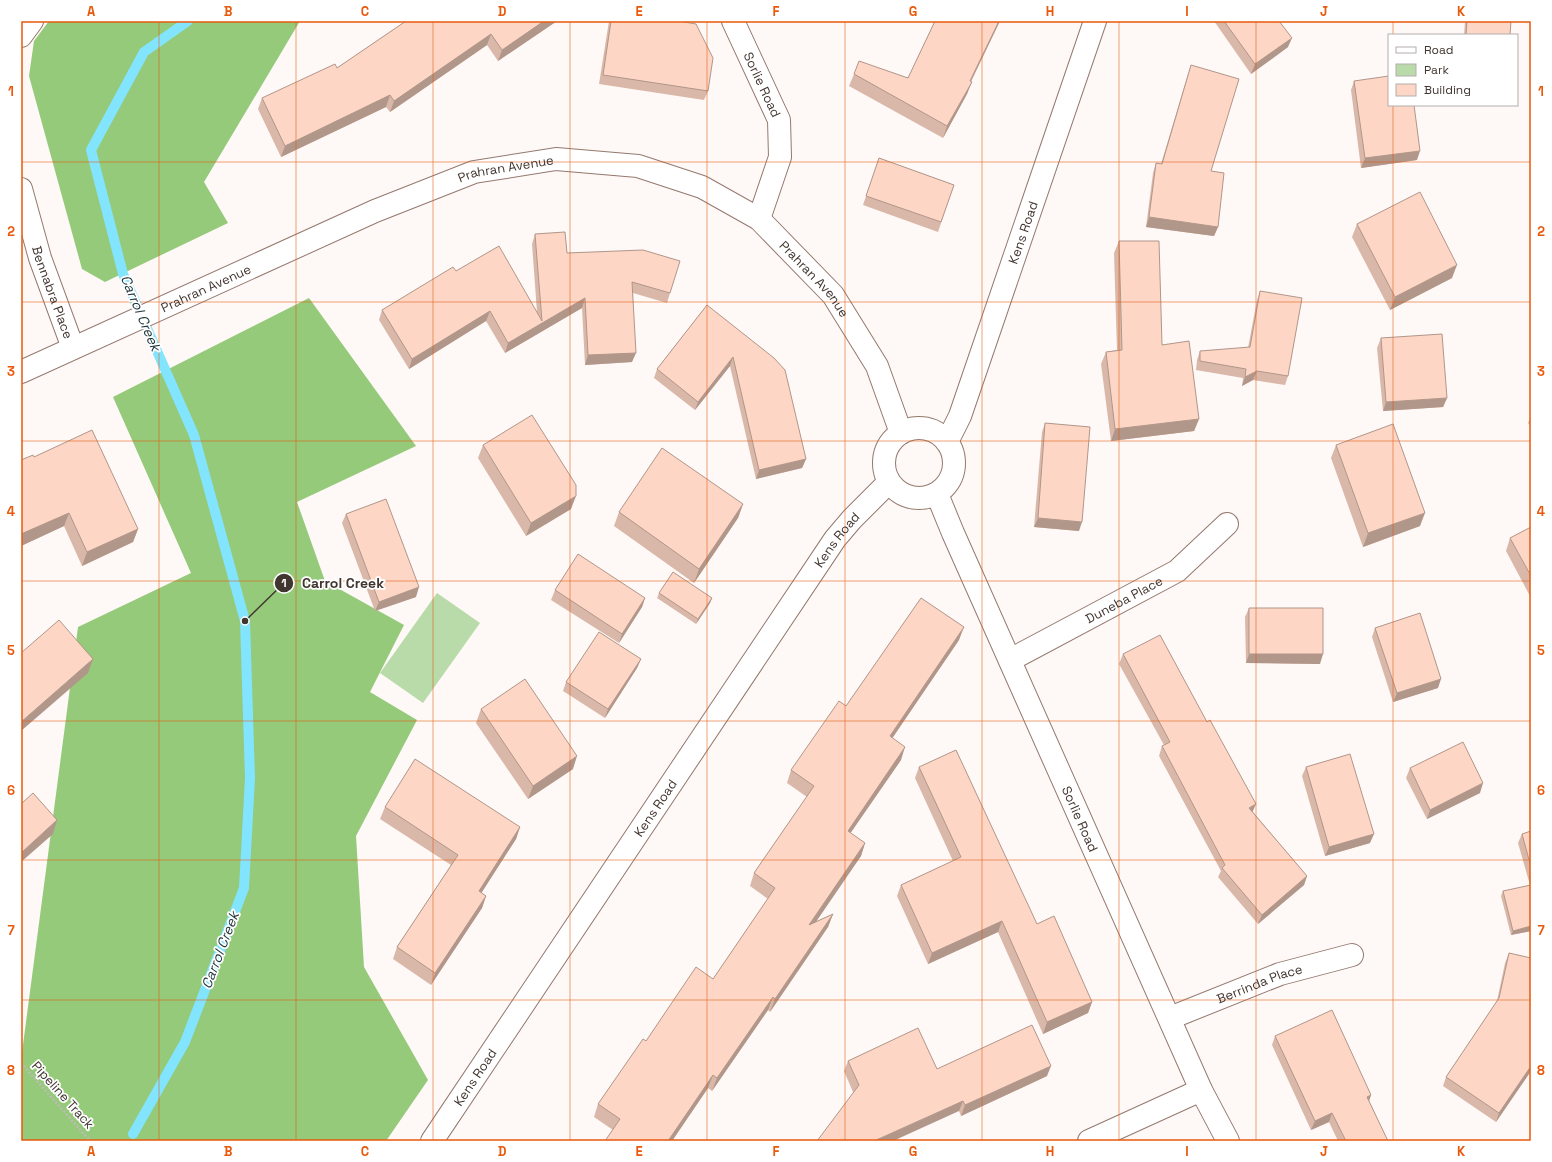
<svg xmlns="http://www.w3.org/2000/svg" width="1552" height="1162" font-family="'Space Grotesk',sans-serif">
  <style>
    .green { fill: #b8dba9 }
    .forest { fill: #94ca79 }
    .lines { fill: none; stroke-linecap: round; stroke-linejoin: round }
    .stream { stroke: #83e4fe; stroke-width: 10 }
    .minor-casing { stroke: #94796e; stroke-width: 24 }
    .path { stroke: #c1bab7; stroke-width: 2.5; stroke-dasharray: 2 2; stroke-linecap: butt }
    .minor { stroke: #fff; stroke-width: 22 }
    .wall { fill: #dab8a9 }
    .shaded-wall { fill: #b1968a }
    .building { fill: #fdd6c5; stroke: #b1968a }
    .grid { fill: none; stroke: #e8590c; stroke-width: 1; stroke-opacity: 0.55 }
    .labels { text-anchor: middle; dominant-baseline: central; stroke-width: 3.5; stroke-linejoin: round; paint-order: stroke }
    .street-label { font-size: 13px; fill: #413530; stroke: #fff }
    .water-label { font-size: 14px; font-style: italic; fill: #1d343a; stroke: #fff }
    .leader { fill: none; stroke: #413530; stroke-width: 1.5 }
    .callout-dot { fill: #413530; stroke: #fff; stroke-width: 1.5 }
    .mark-label { font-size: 12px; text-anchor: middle; font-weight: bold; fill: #fff }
    .callout-label { font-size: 14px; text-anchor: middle; font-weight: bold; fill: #413530; stroke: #fff; stroke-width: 3.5; stroke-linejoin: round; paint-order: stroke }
    .neatline { fill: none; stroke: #e8590c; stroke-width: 1.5 }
    .grid-label { font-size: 13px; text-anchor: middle; font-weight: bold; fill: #e8590c }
  </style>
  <rect width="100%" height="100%" fill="#fef8f6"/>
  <path class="green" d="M 437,593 L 480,623 L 423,703 L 380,673 Z"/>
  <path class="forest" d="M 49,21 L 300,21 L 204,182 L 228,223 L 105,282 L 82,269 L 29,76 L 34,41 Z
    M 309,298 L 416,446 L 297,502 L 325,581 L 404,625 L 370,692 L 417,720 L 356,836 L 364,967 L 428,1080 L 386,1141 L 21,1141 L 21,1060 L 78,627 L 191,573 L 113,397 Z"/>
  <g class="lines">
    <path class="stream" d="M 133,1134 L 185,1042 L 244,888 L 250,778 L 245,621 L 194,435 L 123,274 L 91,150 L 144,52 L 188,21"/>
    <defs>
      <g id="minor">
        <path id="s1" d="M 733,21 L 779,120 L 780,157 L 759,219"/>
        <path d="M 21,36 L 32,21"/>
        <path id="s2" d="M 21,189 L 40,258 L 73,348"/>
        <path id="s3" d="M 21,372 L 375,211 L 474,172 L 556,159 L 638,166 L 702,187 L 759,219 L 833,295 L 877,366 L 901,433"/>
        <circle cx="919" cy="463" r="35"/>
        <path id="s4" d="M 947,442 L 960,416 L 1095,21"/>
        <path id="s5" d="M 937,494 L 953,533 L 1201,1090 L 1228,1141"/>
        <path id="s6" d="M 1010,660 L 1177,571 L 1227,524"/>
        <path id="s7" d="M 1170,1018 L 1280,974 L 1352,955"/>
        <path id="s8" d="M 432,1141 L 835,539 L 852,519 L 889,482"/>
        <path d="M 1089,1141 L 1201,1090"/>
      </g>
    </defs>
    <use href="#minor" class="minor-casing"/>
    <path class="path" d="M 21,1063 L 90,1141"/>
    <use href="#minor" class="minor"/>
  </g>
  <path class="wall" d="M 406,21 L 557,21 L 498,61 L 487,45 L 390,112 L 386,107 L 281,157 L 258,109 L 262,98 L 337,68 Z
    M 609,21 L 679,21 L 708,91 L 704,100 L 599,84 Z
    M 935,21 L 1000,21 L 971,82 L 967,94 L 943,138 L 849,86 L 854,74 L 908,78 Z
    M 1214,21 L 1279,21 L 1288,47 L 1251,74 Z
    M 1465,21 L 1511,21 L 1510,35 L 1464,35 Z
    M 1191,65 L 1211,171 L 1218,227 L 1214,236 L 1146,227 L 1153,173 L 1156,163 L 1161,164 L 1188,74 Z
    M 1354,81 L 1417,160 L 1361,168 L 1351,90 Z
    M 879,158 L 954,185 L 938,232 L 863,205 Z
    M 1357,224 L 1452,278 L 1390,310 L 1352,237 Z
    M 535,234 L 567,253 L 670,293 L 667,303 L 633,293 L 632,362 L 585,365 L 582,308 L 505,353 L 486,321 L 409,369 L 379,320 L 382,310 L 456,271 L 537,312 L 532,244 Z
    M 1119,241 L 1162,345 L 1199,419 L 1194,431 L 1111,441 L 1101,364 L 1106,352 L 1117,350 L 1114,253 Z
    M 1260,291 L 1288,376 L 1285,385 L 1253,380 L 1242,386 L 1243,378 L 1196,370 L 1197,360 L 1200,351 L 1248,348 L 1257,300 Z
    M 707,305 L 806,459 L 802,468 L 756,479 L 730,366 L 695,410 L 654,378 L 657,369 Z
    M 1381,338 L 1447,398 L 1443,407 L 1383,411 L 1377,348 Z
    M 1531,416 L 1531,427 L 1528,423 Z
    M 1045,423 L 1079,531 L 1034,527 L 1042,432 Z
    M 483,445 L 571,509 L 526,536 L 478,458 Z
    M 1336,445 L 1420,526 L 1363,547 L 1331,458 Z
    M 34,457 L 138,529 L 133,542 L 82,566 L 64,526 L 21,546 L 21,460 Z
    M 743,504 L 738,518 L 694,583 L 614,526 L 619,512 Z
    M 346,514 L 416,597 L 375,611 L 342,523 Z
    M 1531,527 L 1531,598 L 1506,551 L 1510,538 Z
    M 555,590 L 645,598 L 642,607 L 619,643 L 551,600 Z
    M 659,593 L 712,598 L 710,603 L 696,624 L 657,598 Z
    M 1249,608 L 1320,664 L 1246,663 L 1245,617 Z
    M 1375,628 L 1438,688 L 1393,702 L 1372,637 Z
    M 959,640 L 892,738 L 901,760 L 850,833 L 865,843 L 861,856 L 815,922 L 833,914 L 828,927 L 770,1012 L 768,1010 L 712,1091 L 708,1088 L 672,1141 L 605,1141 L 613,1130 L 594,1117 L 598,1104 L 646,1041 L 713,979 L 768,899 L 750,886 L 754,873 L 807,797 L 787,783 L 791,770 L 846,706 Z
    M 1123,654 L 1253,812 L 1307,876 L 1304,885 L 1258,924 L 1218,877 L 1221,871 L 1159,756 L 1162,746 L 1164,745 L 1119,664 Z
    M 641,659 L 637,668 L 605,718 L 563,691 L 566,682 Z
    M 481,709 L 573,769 L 528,799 L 476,723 Z
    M 919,767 L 1037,924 L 1092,1002 L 1088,1013 L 1043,1034 L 998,932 L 928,964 L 897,896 L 901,885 L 953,861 L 915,778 Z
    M 1306,767 L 1370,843 L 1325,856 L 1302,776 Z
    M 1410,768 L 1480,793 L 1427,819 L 1406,778 Z
    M 385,807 L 520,827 L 516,839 L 481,893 L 486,896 L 482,908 L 431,985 L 393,959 L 397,947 L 451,865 L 380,819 Z
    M 1531,831 L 1531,931 L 1511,935 L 1501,896 L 1503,891 L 1530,885 L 1518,843 L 1522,834 Z
    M 1509,953 L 1531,958 L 1531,1071 L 1496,1122 L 1443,1086 L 1446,1077 L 1497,1001 L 1505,963 Z
    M 1275,1036 L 1371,1095 L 1369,1101 L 1388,1141 L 1338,1141 L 1329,1122 L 1311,1130 L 1272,1045 Z
    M 848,1061 L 937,1069 L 1047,1076 L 961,1116 L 959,1111 L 853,1092 L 844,1071 Z"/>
  <path class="shaded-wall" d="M 544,21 L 557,21 L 498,61 L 502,50 Z
    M 999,21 L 1000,21 L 966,91 L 972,82 L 967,94 L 943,138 L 947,126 L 970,81 Z
    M 491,34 L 487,45 L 390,112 L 394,101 Z
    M 1292,38 L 1288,47 L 1251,74 L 1255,64 Z
    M 390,95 L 386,107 L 281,157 L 285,146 Z
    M 1420,151 L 1417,160 L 1361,168 L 1365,158 Z
    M 1149,217 L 1218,227 L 1214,236 L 1146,227 Z
    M 1457,265 L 1452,278 L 1390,310 L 1395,297 Z
    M 585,298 L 582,308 L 505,353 L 508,343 Z
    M 490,311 L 486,321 L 409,369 L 412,359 Z
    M 636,353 L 632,362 L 585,365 L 588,355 Z
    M 733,357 L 730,366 L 695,410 L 698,402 Z
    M 1257,371 L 1253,380 L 1242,386 L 1245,377 Z
    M 1447,398 L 1443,407 L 1383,411 L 1386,402 Z
    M 1199,419 L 1194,431 L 1111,441 L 1115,429 Z
    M 806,459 L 802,468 L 756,479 L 759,470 Z
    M 576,496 L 571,509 L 526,536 L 531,523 Z
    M 743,504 L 738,518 L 694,583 L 699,569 Z
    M 69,513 L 64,526 L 21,546 L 21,534 Z
    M 1425,513 L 1420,526 L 1363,547 L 1368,533 Z
    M 1038,518 L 1082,522 L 1079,531 L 1034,527 Z
    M 138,529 L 133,542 L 82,566 L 87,552 Z
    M 419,587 L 416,597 L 375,611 L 379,602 Z
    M 645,598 L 642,607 L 619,643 L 622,634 Z
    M 712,598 L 710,603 L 696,624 L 698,619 Z
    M 964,627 L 959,640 L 885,749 L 890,736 Z
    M 1249,654 L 1323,654 L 1320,664 L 1246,663 Z
    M 93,659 L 88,673 L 21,731 L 21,722 Z
    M 641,659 L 637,668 L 605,718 L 608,709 Z
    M 1441,679 L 1438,688 L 1393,702 L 1397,693 Z
    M 905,747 L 901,760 L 843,844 L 848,831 Z
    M 577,756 L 573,769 L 528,799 L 533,786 Z
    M 1483,783 L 1480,793 L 1427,819 L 1430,810 Z
    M 1256,804 L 1252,813 L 1249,808 Z
    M 57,820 L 53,834 L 21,862 L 21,853 Z
    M 520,827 L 516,839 L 475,903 L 479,891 Z
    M 1374,834 L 1370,843 L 1325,856 L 1329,847 Z
    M 865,843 L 861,856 L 805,938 L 809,925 Z
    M 1307,876 L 1304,885 L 1258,924 L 1262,915 Z
    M 486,896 L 482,908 L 431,985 L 435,973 Z
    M 833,914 L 828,927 L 770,1012 L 775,999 Z
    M 1002,921 L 998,932 L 928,964 L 932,953 Z
    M 1531,926 L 1531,931 L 1511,935 L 1513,931 Z
    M 773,997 L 768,1010 L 712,1091 L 717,1078 Z
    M 1092,1002 L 1088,1013 L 1043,1034 L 1047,1022 Z
    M 1051,1066 L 1047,1076 L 961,1116 L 965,1105 Z
    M 1531,1066 L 1531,1071 L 1496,1122 L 1499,1113 Z
    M 713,1075 L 708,1088 L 672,1141 L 668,1141 Z
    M 1371,1095 L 1368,1104 L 1367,1097 Z
    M 963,1101 L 959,1111 L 893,1141 L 874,1141 Z
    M 1332,1113 L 1329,1122 L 1311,1130 L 1315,1121 Z"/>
  <path class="building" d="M 406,21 L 544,21 L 502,50 L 491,34 L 394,101 L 390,95 L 285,146 L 262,98 L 335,64 L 337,68 Z
    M 611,21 L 679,21 L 696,24 L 713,58 L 708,91 L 603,75 Z
    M 935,21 L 999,21 L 970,81 L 972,82 L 947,126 L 854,74 L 859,61 L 908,78 Z
    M 1224,21 L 1279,21 L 1292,38 L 1255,64 Z
    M 1467,21 L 1511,21 L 1510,35 L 1466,35 Z
    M 1191,65 L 1239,79 L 1211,171 L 1224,173 L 1218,227 L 1149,217 L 1156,163 L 1162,164 Z
    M 1389,76 L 1389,105 L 1414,105 L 1420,151 L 1365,158 L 1354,81 Z
    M 879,158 L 954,185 L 941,222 L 866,196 Z
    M 1420,192 L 1457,265 L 1395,297 L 1357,224 Z
    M 565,232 L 567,253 L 643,250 L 680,261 L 670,293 L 632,282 L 636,353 L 588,355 L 585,298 L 508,343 L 490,311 L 412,359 L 382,310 L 453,267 L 456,271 L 499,246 L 542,321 L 535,234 Z
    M 1119,241 L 1159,241 L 1162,345 L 1189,341 L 1199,419 L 1115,429 L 1106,352 L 1122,350 Z
    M 1260,291 L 1302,298 L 1288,376 L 1257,371 L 1245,377 L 1246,369 L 1200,361 L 1200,351 L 1250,347 Z
    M 707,305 L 774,358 L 785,370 L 806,459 L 759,470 L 733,357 L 698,402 L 657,369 Z
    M 1442,334 L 1447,398 L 1386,402 L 1381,338 Z
    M 532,415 L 576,485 L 576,496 L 531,523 L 483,445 Z
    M 1045,423 L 1090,427 L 1082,522 L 1038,518 Z
    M 1393,424 L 1425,513 L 1368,533 L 1336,445 Z
    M 92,430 L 138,529 L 87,552 L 69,513 L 21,534 L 21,460 L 33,455 L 34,457 Z
    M 662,448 L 743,504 L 699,569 L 619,512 Z
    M 386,499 L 419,587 L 379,602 L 346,514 Z
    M 1531,527 L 1531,576 L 1510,538 Z
    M 578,554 L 645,598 L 622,634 L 555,590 Z
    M 673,572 L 712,598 L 698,619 L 659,593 Z
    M 921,598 L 964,627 L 890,736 L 905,747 L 848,831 L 865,843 L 809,925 L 833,914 L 775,999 L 773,997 L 717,1078 L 713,1075 L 668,1141 L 605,1141 L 620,1119 L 598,1104 L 643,1039 L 646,1041 L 696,967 L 713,979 L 775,888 L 754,873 L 814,786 L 791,770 L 839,701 L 846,706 Z
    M 1249,608 L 1323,608 L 1323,654 L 1249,654 Z
    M 1420,613 L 1441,679 L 1397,693 L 1375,628 Z
    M 59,620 L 93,659 L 21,722 L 21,653 Z
    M 599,632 L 641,659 L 608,709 L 566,682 Z
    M 1160,635 L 1207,722 L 1210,720 L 1256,804 L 1249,808 L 1307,876 L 1262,915 L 1222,868 L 1225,865 L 1162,746 L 1170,742 L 1123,654 Z
    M 525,679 L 577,756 L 533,786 L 481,709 Z
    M 1463,742 L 1483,783 L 1430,810 L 1410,768 Z
    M 956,750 L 1037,924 L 1054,916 L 1092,1002 L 1047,1022 L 1002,921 L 932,953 L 901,885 L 961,857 L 919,767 Z
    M 1350,754 L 1374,834 L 1329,847 L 1306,767 Z
    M 415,759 L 520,827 L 479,891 L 486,896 L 435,973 L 397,947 L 458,855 L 385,807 Z
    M 33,793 L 57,820 L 21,853 L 21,804 Z
    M 1531,831 L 1531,867 L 1522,834 Z
    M 1531,885 L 1531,926 L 1513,931 L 1503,891 Z
    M 1509,953 L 1531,958 L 1531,1066 L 1499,1113 L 1446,1077 L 1499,998 Z
    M 1332,1010 L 1371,1095 L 1367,1097 L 1388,1141 L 1346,1141 L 1332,1113 L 1315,1121 L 1275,1036 Z
    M 1032,1025 L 1051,1066 L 965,1105 L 963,1101 L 874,1141 L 817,1141 L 859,1085 L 848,1061 L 918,1028 L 937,1069 Z"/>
  <path class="grid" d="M 159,21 L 159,1141M 296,21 L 296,1141M 433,21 L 433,1141M 570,21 L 570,1141M 707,21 L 707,1141M 845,21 L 845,1141M 982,21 L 982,1141M 1119,21 L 1119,1141M 1256,21 L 1256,1141M 1393,21 L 1393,35M 1393,105 L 1393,1141M 21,162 L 1531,162M 21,302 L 1531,302M 21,441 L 1531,441M 21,581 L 1531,581M 21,721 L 1531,721M 21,860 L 1531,860M 21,1000 L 1531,1000"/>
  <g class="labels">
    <g class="street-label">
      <text stroke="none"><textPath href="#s1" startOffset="70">Sorlie Road</textPath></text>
      <text stroke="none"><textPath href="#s3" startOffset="527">Prahran Avenue</textPath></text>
      <text stroke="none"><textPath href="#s4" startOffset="223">Kens Road</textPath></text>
      <text stroke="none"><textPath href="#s3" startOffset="875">Prahran Avenue</textPath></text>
      <text stroke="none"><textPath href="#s3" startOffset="203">Prahran Avenue</textPath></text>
      <text stroke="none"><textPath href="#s2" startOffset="108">Bennabra Place</textPath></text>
      <text stroke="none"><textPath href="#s8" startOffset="725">Kens Road</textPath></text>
      <text stroke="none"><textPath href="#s6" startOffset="129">Duneba Place</textPath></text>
      <text stroke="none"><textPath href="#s8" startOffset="401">Kens Road</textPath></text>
      <text stroke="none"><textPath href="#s5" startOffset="355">Sorlie Road</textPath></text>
      <text stroke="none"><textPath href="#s7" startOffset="96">Berrinda Place</textPath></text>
      <text stroke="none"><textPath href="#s8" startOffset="77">Kens Road</textPath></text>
      <text transform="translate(63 1095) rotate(48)">Pipeline Track</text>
    </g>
    <g class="water-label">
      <text transform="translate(141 313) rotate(67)">Carrol Creek</text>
      <text transform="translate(220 950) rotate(-69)">Carrol Creek</text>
    </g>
  </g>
  <path class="leader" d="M245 621L284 583"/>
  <g class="callout-dot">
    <circle cx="245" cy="621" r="4"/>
    <circle cx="284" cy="583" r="10"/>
  </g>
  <g class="mark-label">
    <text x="284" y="587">1</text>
  </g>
  <g class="callout-label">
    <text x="343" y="588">Carrol Creek</text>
  </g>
  <rect width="1552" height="1162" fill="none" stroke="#ffffff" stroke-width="44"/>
  <rect x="1388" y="34" width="130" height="72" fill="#ffffff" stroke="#b3aeac"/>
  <rect x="1396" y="47" width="20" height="6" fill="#ffffff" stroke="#b3aeac"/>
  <text x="1424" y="54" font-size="12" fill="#413530">Road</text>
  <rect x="1396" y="64" width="20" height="12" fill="#b8dba9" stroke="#b3aeac"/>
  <text x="1424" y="74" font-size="12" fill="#413530">Park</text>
  <rect x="1396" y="84" width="20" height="12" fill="#fdd6c5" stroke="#b3aeac"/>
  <text x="1424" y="94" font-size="12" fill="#413530">Building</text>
  <rect x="22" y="22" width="1508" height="1118" class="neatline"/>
  <g class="grid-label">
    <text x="91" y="16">A</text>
    <text x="228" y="16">B</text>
    <text x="365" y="16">C</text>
    <text x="502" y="16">D</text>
    <text x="639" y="16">E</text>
    <text x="776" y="16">F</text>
    <text x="913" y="16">G</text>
    <text x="1050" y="16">H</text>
    <text x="1187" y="16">I</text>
    <text x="1324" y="16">J</text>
    <text x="1461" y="16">K</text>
    <text x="11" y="96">1</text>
    <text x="1541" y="96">1</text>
    <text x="11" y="236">2</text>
    <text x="1541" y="236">2</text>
    <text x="11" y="376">3</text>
    <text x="1541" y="376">3</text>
    <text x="11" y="516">4</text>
    <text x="1541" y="516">4</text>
    <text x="11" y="655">5</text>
    <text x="1541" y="655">5</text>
    <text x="11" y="795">6</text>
    <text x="1541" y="795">6</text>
    <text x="11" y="935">7</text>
    <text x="1541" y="935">7</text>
    <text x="11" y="1075">8</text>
    <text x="1541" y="1075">8</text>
    <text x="91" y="1156">A</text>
    <text x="228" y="1156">B</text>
    <text x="365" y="1156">C</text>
    <text x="502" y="1156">D</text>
    <text x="639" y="1156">E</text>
    <text x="776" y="1156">F</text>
    <text x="913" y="1156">G</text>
    <text x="1050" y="1156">H</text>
    <text x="1187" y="1156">I</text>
    <text x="1324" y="1156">J</text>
    <text x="1461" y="1156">K</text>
  </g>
</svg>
